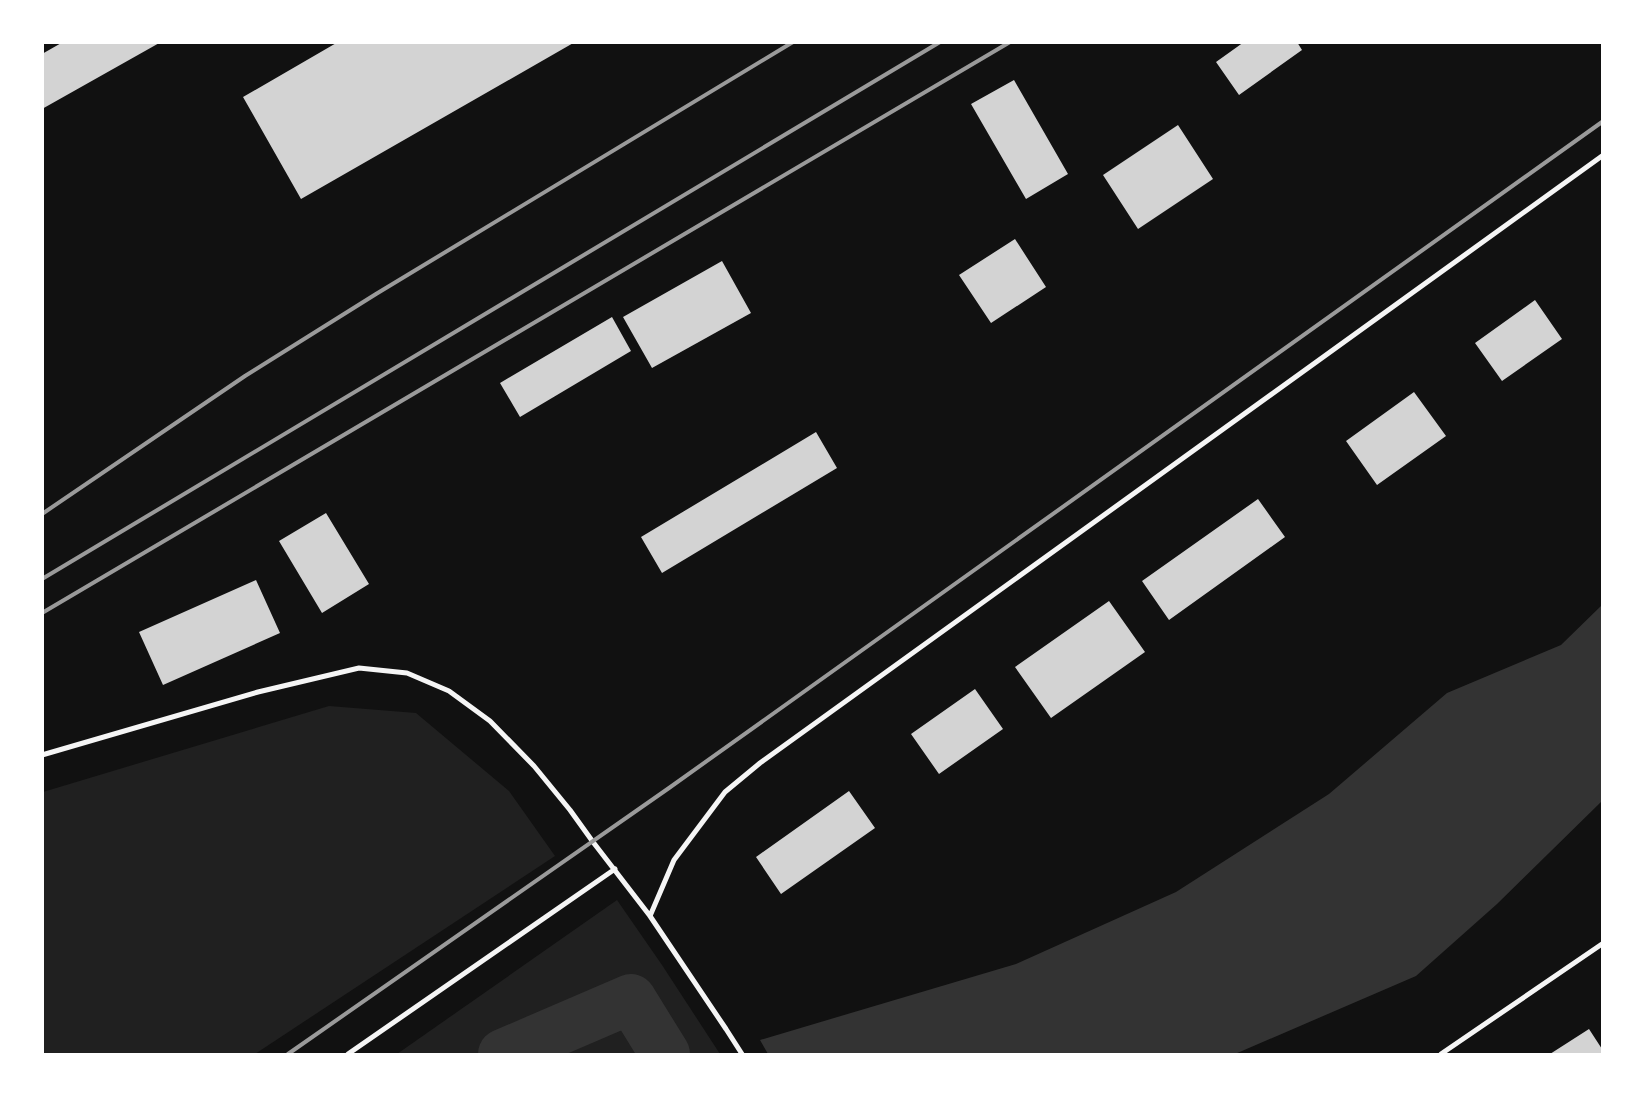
<svg xmlns="http://www.w3.org/2000/svg" width="1645" height="1097" font-family="'Fira Sans',sans-serif">
  <style>
    .green { fill: #202020 }
    .water { fill: #333 }
    .lines { fill: none; stroke-linecap: round; stroke-linejoin: round }
    .river { stroke: #333; stroke-width: 50 }
    .building { fill: #d3d3d3 }
    .minor { stroke: #f5f5f5; stroke-width: 5 }
    .rail { stroke: #9a9a9a; stroke-width: 4 }
  </style>
  <rect width="100%" height="100%" fill="#111"/>
  <path class="green" d="M 329,706 L 416,713 L 509,791 L 555,856 L 255,1054 L 43,1054 L 43,792 Z
    M 617,900 L 662,965 L 720,1054 L 397,1054 Z"/>
  <path class="water" d="M 1602,605 L 1602,801 L 1497,904 L 1416,976 L 1235,1054 L 768,1054 L 760,1040 L 1016,964 L 1176,892 L 1329,794 L 1447,693 L 1561,645 Z"/>
  <g class="lines">
    <path class="river" d="M 503,1054 L 631,999 L 665,1054"/>
  </g>
  <path class="building" d="M 63,42 L 161,42 L 42,109 L 42,54 Z
    M 338,42 L 575,42 L 301,199 L 243,97 Z
    M 1244,42 L 1297,42 L 1302,50 L 1239,95 L 1216,62 Z
    M 1014,80 L 1068,174 L 1026,199 L 971,104 Z
    M 1178,125 L 1213,179 L 1138,229 L 1103,175 Z
    M 1015,239 L 1046,287 L 991,323 L 959,275 Z
    M 722,261 L 751,313 L 652,368 L 623,317 Z
    M 1535,300 L 1562,339 L 1502,381 L 1475,343 Z
    M 612,317 L 631,351 L 520,417 L 500,383 Z
    M 1414,392 L 1446,436 L 1377,485 L 1346,441 Z
    M 816,432 L 837,468 L 662,573 L 641,537 Z
    M 1258,499 L 1285,537 L 1169,620 L 1142,581 Z
    M 326,513 L 369,584 L 322,613 L 279,541 Z
    M 256,580 L 280,633 L 163,685 L 139,632 Z
    M 1109,601 L 1145,652 L 1051,718 L 1015,667 Z
    M 975,689 L 1003,729 L 939,774 L 911,734 Z
    M 849,791 L 875,828 L 781,894 L 756,857 Z
    M 1589,1029 L 1602,1049 L 1602,1054 L 1550,1054 Z"/>
  <g class="lines">
    <path class="minor" d="M 42,755 L 258,692 L 359,668 L 407,673 L 449,691 L 490,721 L 534,766 L 570,810 L 593,842 L 650,916 L 726,1029 L 742,1054
      M 650,916 L 674,860 L 725,792 L 760,763 L 1602,156
      M 348,1054 L 615,869
      M 1441,1054 L 1602,944"/>
    <path class="rail" d="M 42,514 L 245,376 L 376,294 L 793,42
      M 42,579 L 940,42
      M 42,613 L 1010,42
      M 288,1054 L 669,788 L 1602,122"/>
  </g>
  <rect width="1645" height="1097" fill="none" stroke="#ffffff" stroke-width="88"/>
</svg>
